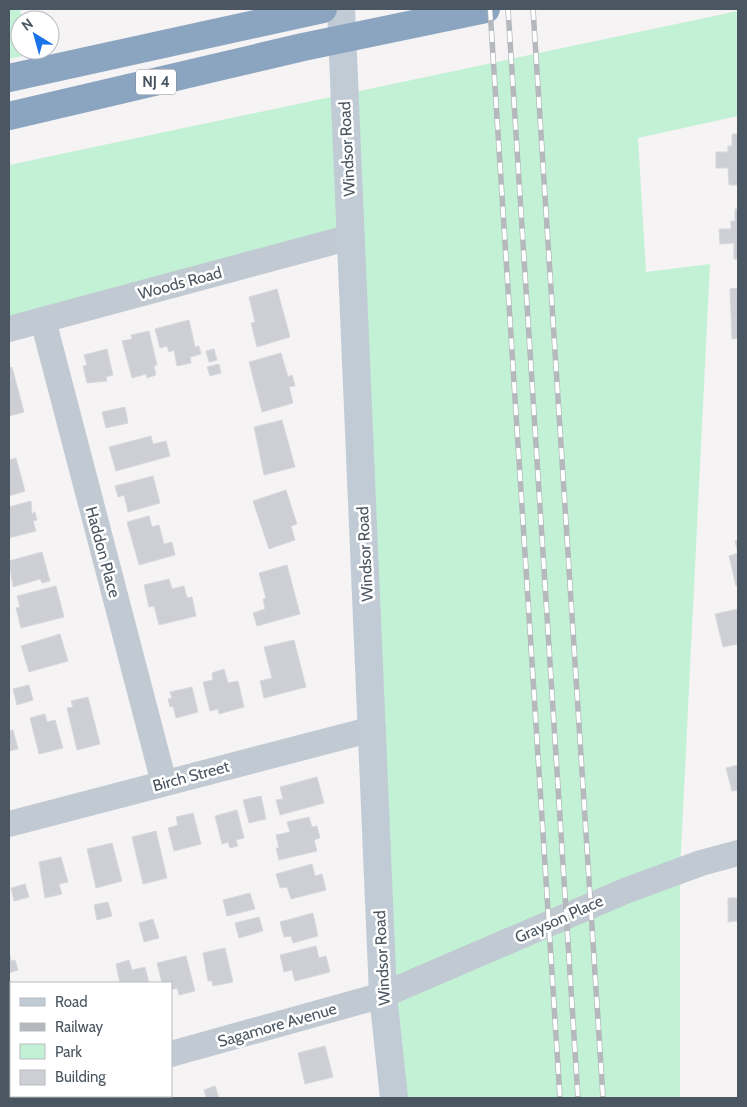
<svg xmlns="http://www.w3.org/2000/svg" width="747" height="1107" font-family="Cabin,sans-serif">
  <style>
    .green { fill: #c3f1d5 }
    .building { fill: #cdcfd5; stroke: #d7d9de }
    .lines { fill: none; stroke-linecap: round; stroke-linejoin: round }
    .street { stroke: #c1cad2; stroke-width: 26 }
    .secondary { stroke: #c1cbd6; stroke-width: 28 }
    .highway { stroke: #8ba5c1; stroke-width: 28 }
    .rail-casing { stroke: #b5b8bd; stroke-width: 5.5 }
    .rail { stroke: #fff; stroke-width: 4; stroke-dasharray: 11; stroke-linecap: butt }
    .labels { text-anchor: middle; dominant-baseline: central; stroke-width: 5; stroke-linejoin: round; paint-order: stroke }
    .shield { fill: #fff; stroke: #808990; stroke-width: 1 }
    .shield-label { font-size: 15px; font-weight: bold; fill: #4a5661 }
    .street-label { font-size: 16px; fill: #4a5661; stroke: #fff }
  </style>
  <rect width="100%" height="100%" fill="#f5f3f3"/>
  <path class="green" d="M 9,9 L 20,9 L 22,20 L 20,20 L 20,50 L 30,50 L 31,54 L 9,59 Z
    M 738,11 L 738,116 L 638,138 L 646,272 L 710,264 L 680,870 L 680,1098 L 394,1098 L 351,238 L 9,329 L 9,165 Z"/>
  <path class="building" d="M 732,134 L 738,134 L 738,185 L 729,185 L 728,168 L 716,168 L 716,152 L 728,152 L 728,146 L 732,146 Z
    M 735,209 L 738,209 L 738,259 L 734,259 L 734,243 L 720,244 L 719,229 L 731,229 L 731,221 L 735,221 Z
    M 738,288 L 738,338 L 732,339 L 730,289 Z
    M 277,289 L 290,337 L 257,347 L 251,323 L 255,322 L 249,297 Z
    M 189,320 L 195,347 L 199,346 L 201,354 L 190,357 L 191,363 L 177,366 L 174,350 L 169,352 L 167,346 L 160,348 L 155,329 Z
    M 149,331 L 157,365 L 154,366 L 156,375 L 147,378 L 146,374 L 132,378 L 122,341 L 132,339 L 131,335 Z
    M 107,349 L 113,375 L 106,377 L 107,381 L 87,383 L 83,366 L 87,365 L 84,355 Z
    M 214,349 L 217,360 L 209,362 L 206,351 Z
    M 281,353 L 288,377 L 292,375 L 295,386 L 289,387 L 293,403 L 262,412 L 249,362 Z
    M 219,364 L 221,373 L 210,376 L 207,367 Z
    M 12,367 L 24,412 L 9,416 L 9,368 Z
    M 125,407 L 128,423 L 106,428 L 102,412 Z
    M 282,420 L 295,467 L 264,475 L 254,427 Z
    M 151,436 L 153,444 L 166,441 L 170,456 L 116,471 L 109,447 Z
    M 16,458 L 25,491 L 9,496 L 9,460 Z
    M 153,476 L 160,503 L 128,512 L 124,495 L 118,497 L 115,486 Z
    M 286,490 L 297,524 L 291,526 L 295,540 L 269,549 L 253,501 Z
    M 31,501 L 32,514 L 35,512 L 37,520 L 33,521 L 36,531 L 9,538 L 9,507 Z
    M 149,516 L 152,527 L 159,525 L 164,544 L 172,542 L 175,555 L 139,565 L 127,522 Z
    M 738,540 L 738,585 L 736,586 L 729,556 L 738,553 L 735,541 Z
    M 42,552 L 50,581 L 42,583 L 40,579 L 13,587 L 9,561 Z
    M 287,565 L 300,614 L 257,626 L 253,613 L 265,609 L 263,599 L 266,598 L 259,573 Z
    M 169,579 L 172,589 L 184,586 L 187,598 L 192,597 L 196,616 L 159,625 L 154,606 L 149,607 L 144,585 Z
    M 56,586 L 64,617 L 21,628 L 16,608 L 20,607 L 17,596 Z
    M 738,609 L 738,644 L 723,647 L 715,614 Z
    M 60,634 L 68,661 L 29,672 L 21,646 Z
    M 294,640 L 306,687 L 264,698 L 260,681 L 272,678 L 264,647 Z
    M 224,669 L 228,683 L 238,681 L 244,707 L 219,714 L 218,709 L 210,711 L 203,682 L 213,680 L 212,673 Z
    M 29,685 L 33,700 L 17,705 L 13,689 Z
    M 192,687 L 198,712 L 176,718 L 173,706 L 170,707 L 168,699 L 172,698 L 170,692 Z
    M 88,697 L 100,744 L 77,750 L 67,708 L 73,707 L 71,701 Z
    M 45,714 L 47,722 L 55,720 L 63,748 L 39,754 L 30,718 Z
    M 13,730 L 18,749 L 9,751 L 9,731 Z
    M 738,765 L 738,790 L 732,791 L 726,768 Z
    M 317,777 L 324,803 L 280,815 L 276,800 L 283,799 L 280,787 Z
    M 261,796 L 266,819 L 249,823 L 243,800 Z
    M 237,810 L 244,838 L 236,840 L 238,846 L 230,848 L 228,842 L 222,844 L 215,816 Z
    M 193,813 L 201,844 L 174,851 L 168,828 L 178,825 L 176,817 Z
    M 309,817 L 312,827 L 317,826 L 320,838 L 314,840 L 317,851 L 279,860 L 276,848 L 279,848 L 276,835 L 290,832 L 287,822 Z
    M 156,831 L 167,878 L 143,884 L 132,837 Z
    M 112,843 L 122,881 L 96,888 L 87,849 Z
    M 61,857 L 68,882 L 59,884 L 62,894 L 45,898 L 39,862 Z
    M 312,864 L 315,876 L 322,874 L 326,890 L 291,899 L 287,887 L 280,888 L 276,874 Z
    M 25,884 L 29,897 L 14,901 L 11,888 Z
    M 250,893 L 255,909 L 227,916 L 223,900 Z
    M 728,898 L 738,898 L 738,921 L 728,922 Z
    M 108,902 L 112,916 L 97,920 L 94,905 Z
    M 313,913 L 318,936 L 293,943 L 291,936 L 284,937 L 280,922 Z
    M 259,917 L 263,931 L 239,938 L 235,923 Z
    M 153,919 L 159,938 L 144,942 L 139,923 Z
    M 316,946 L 319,958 L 326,956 L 330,972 L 295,981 L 292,970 L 284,972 L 280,955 Z
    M 225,948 L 233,982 L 213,986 L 212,981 L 208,981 L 203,953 Z
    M 9,951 L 11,961 L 15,960 L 18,970 L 9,973 Z
    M 186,956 L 195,991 L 179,995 L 177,988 L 171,990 L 171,983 L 162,983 L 157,963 Z
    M 129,960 L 132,970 L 145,967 L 149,983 L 120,983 L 116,964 Z
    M 325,1046 L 333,1077 L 305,1084 L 298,1053 Z
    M 215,1086 L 219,1098 L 203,1098 L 206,1097 L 204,1090 Z"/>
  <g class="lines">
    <path class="street" d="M 43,320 L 164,783
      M 9,329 L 351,237
      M 9,824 L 373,729
      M 171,1054 L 383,995 L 625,891 L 701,863 L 738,853
      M 15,1098 L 23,1096"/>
    <path class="secondary" d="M 341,9 L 383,995 L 394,1098"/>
    <path class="highway" d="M 9,78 L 323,9
      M 9,116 L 303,47 L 486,9"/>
    <defs>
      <path id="rail" d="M 490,9 L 560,1098
        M 508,9 L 578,1098
        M 533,9 L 603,1098"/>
    </defs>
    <use href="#rail" class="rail-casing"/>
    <use href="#rail" class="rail"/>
  </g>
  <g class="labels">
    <rect class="shield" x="136" y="69.5" width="40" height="25" rx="4"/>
    <g class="shield-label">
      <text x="156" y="82">NJ 4</text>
    </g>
    <g class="street-label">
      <text transform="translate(347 149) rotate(-93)">Windsor Road</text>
      <text transform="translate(180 283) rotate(-15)">Woods Road</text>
      <text transform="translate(103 552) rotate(75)">Haddon Place</text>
      <text transform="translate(365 554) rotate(-93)">Windsor Road</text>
      <text transform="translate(191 776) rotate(-15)">Birch Street</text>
      <text transform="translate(559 919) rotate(-24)">Grayson Place</text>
      <text transform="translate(382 958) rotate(-93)">Windsor Road</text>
      <text transform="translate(277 1025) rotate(-16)">Sagamore Avenue</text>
    </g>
  </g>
  <rect width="747" height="1107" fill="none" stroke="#4a5661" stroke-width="20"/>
  <rect x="10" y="982" width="162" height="115" fill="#ffffff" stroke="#b7bbc0"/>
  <rect x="20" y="998" width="25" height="8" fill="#c1cbd6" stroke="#b7bbc0"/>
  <text x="55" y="1007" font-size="15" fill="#4a5661">Road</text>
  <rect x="20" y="1023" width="25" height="8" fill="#b5b8bd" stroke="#b7bbc0"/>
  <text x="55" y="1032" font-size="15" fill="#4a5661">Railway</text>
  <rect x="20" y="1044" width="25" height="15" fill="#c3f1d5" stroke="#b7bbc0"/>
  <text x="55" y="1057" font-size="15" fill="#4a5661">Park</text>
  <rect x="20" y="1070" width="25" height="15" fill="#cdcfd5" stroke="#b7bbc0"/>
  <text x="55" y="1082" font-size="15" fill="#4a5661">Building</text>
  <g transform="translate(35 35) rotate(323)"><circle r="24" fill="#ffffff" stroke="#b7bbc0"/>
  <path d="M0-4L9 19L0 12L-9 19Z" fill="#1a73e8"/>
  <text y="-8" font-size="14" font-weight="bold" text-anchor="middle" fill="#4a5661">N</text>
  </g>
</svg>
